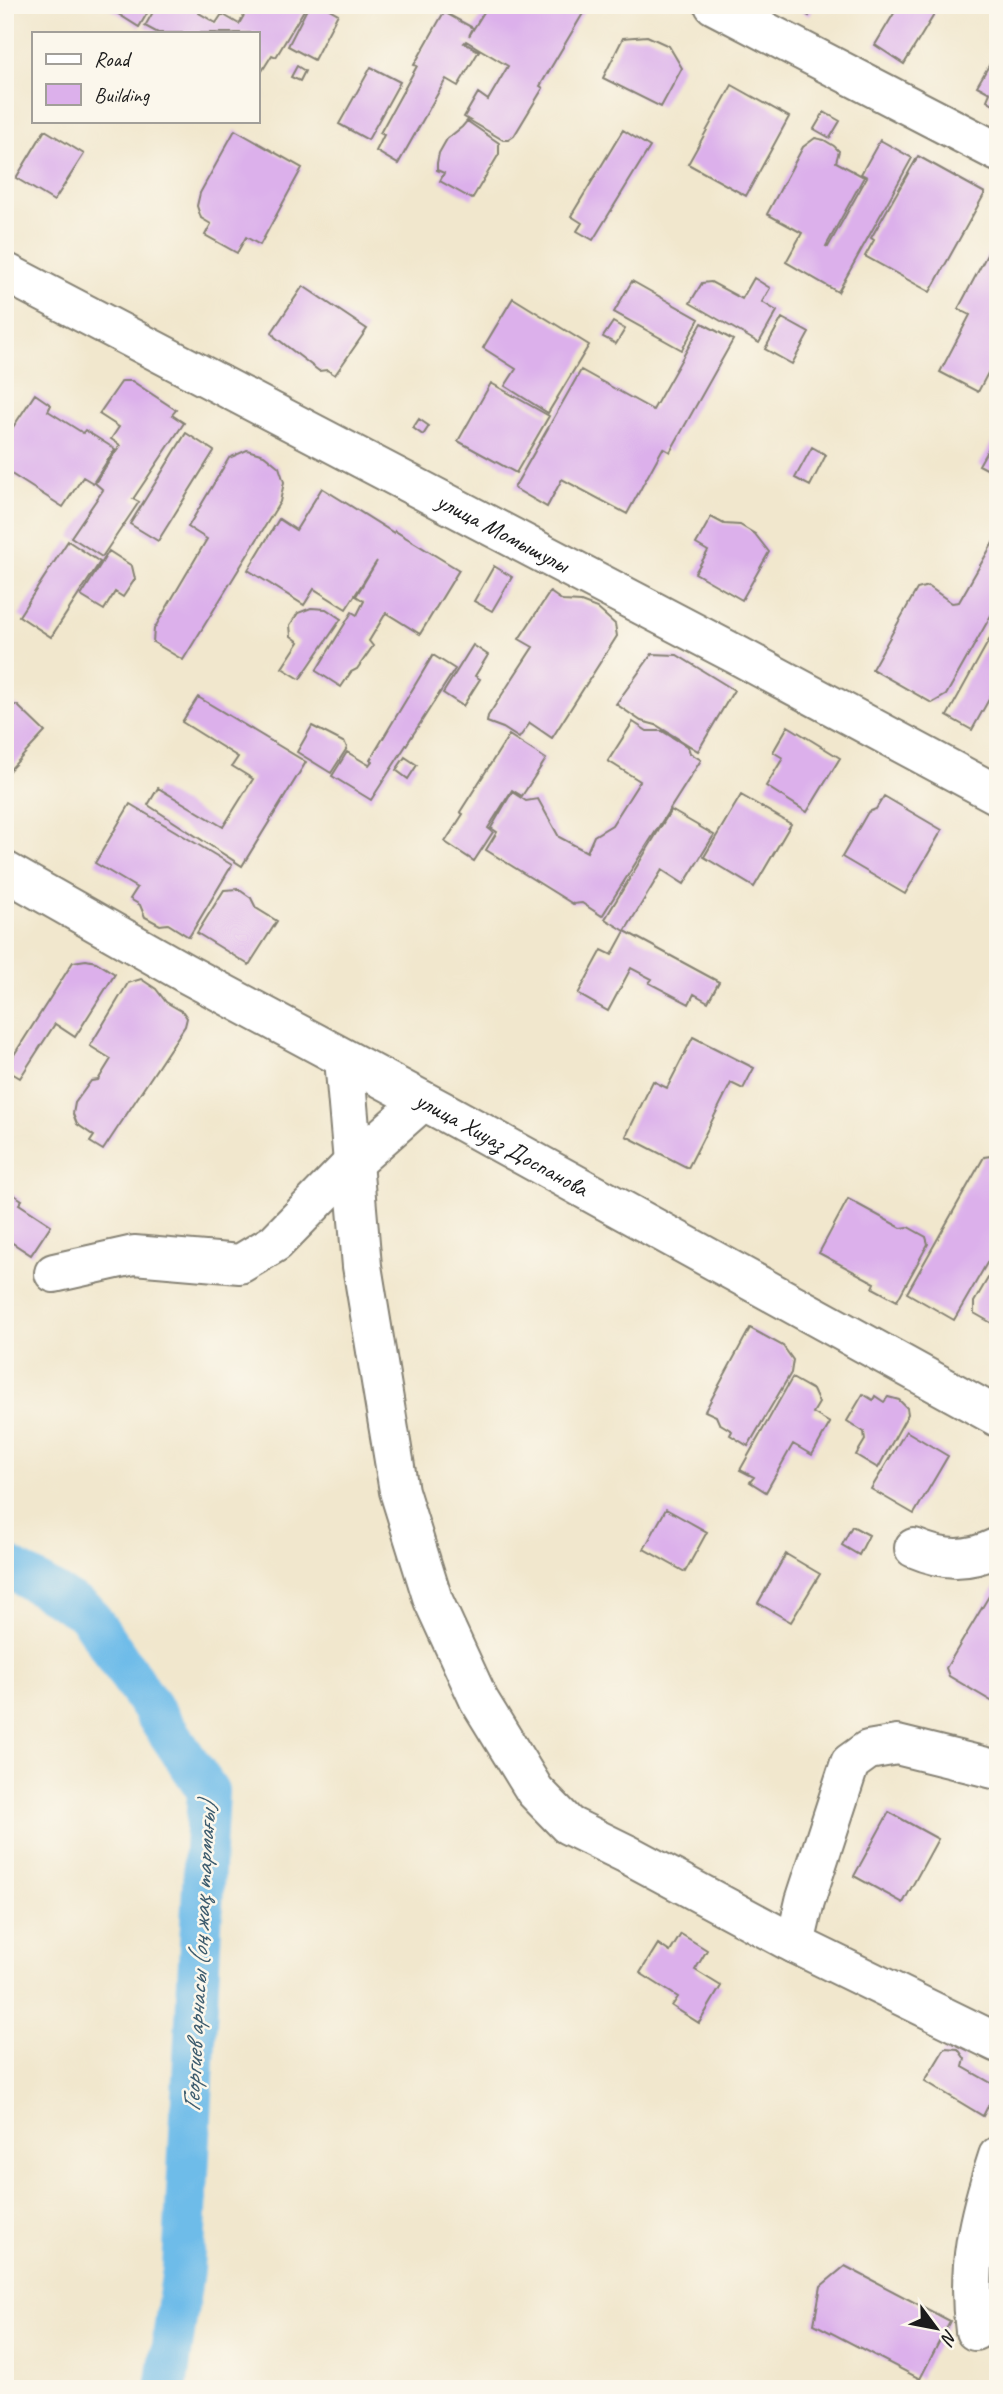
<svg xmlns="http://www.w3.org/2000/svg" width="1003" height="2394" font-family="Caveat,sans-serif">
  <style>
    .lines { fill: none; stroke-linecap: round; stroke-linejoin: round }
    .canal { stroke: #6ebce9; stroke-width: 42 }
    .building { fill: #dcb0eb }
    .minor-casing { stroke: #868274; stroke-width: 42 }
    .minor { stroke: #fff; stroke-width: 38 }
    .labels { text-anchor: middle; dominant-baseline: central; stroke-width: 5; stroke-linejoin: round; paint-order: stroke }
    .street-label { font-size: 24px; fill: #1c1c1c; stroke: #fbf7ec }
    .water-label { font-size: 26px; font-style: italic; fill: #3d5c6e; stroke: #fbf7ec }
  </style>
  <rect width="100%" height="100%" fill="#fbf7ec"/>
  <filter id="ink" filterUnits="userSpaceOnUse"><feTurbulence type="fractalNoise" baseFrequency=".0143" numOctaves="2"/><feDisplacementMap in="SourceGraphic" scale="14" xChannelSelector="R" yChannelSelector="G"/><feConvolveMatrix kernelMatrix="1 2 1 2 8 2 1 2 1" color-interpolation-filters="sRGB"/></filter>
  <filter id="wash" filterUnits="userSpaceOnUse"><feTurbulence type="fractalNoise" baseFrequency=".00686" numOctaves="4" result="noise"/><feDisplacementMap in="SourceGraphic" scale="28" xChannelSelector="R" yChannelSelector="G"/><feGaussianBlur stdDeviation="1.57" result="paint"/><feColorMatrix in="noise" values="0 0 0 0 0 0 0 0 0 0 0 0 0 0 0 0 0 1.4 0 .05"/><feComposite in="paint" operator="in"/></filter>
  <g filter="url(#wash)">
    <rect width="100%" height="100%" fill="#f1e7cd"/>
    <g class="lines">
      <path class="canal" d="M 5,1565 L 87,1613 L 208,1791 L 183,2269 L 166,2389"/>
    </g>
    <g id="blocks">
      <path class="building" d="M 104,5 L 152,5 L 139,27 Z
        M 157,5 L 196,5 L 201,8 L 199,13 L 216,23 L 222,14 L 239,24 L 250,5 L 307,5 L 276,57 L 272,55 L 257,79 L 257,33 L 158,33 L 145,26 Z
        M 309,5 L 322,5 L 338,14 L 314,60 L 288,46 Z
        M 474,5 L 588,5 L 540,86 L 543,88 L 514,136 L 508,140 L 503,140 L 464,117 L 478,93 L 488,100 L 508,66 L 466,41 L 464,43 L 479,51 L 458,86 L 446,79 L 398,164 L 376,151 L 384,135 L 380,133 L 417,66 L 414,65 L 444,12 L 473,28 L 469,36 L 484,12 Z
        M 791,5 L 815,5 L 809,16 Z
        M 899,5 L 940,5 L 904,64 L 875,45 Z
        M 647,36 L 669,46 L 682,68 L 661,107 L 603,78 L 623,38 Z
        M 998,50 L 998,107 L 987,100 L 990,93 L 977,86 Z
        M 297,66 L 305,71 L 300,81 L 291,77 Z
        M 371,67 L 400,82 L 368,140 L 339,124 Z
        M 732,85 L 789,117 L 746,196 L 688,164 Z
        M 824,112 L 840,121 L 830,138 L 814,129 Z
        M 467,121 L 499,143 L 499,154 L 472,199 L 440,181 L 444,173 L 437,170 L 437,163 L 439,153 L 447,139 L 462,127 Z
        M 45,130 L 84,154 L 54,201 L 16,178 Z
        M 235,130 L 302,168 L 260,245 L 246,237 L 237,253 L 205,235 L 211,224 L 201,218 L 197,206 L 200,193 Z
        M 623,130 L 650,147 L 593,240 L 577,231 L 582,223 L 571,216 Z
        M 815,138 L 824,140 L 834,146 L 839,151 L 836,162 L 864,177 L 826,246 L 828,247 L 867,177 L 861,174 L 880,140 L 912,158 L 838,292 L 786,262 L 802,233 L 767,214 L 803,147 Z
        M 918,156 L 985,193 L 930,292 L 865,256 L 874,240 L 871,238 Z
        M 998,234 L 998,354 L 978,392 L 940,372 L 970,315 L 958,309 Z
        M 754,278 L 770,288 L 762,302 L 777,311 L 759,343 L 690,303 L 702,283 L 711,282 L 742,299 Z
        M 632,281 L 699,319 L 682,350 L 614,312 Z
        M 303,286 L 367,329 L 335,375 L 327,370 L 319,371 L 275,337 L 272,332 Z
        M 513,298 L 589,345 L 548,413 L 505,386 L 516,369 L 483,348 Z
        M 782,318 L 809,333 L 792,364 L 765,349 Z
        M 613,322 L 625,329 L 616,344 L 603,337 Z
        M 702,323 L 733,340 L 670,452 L 663,448 L 627,514 L 562,479 L 547,507 L 514,488 L 581,370 L 653,410 Z
        M 122,381 L 132,381 L 176,410 L 172,415 L 184,423 L 133,499 L 139,502 L 102,557 L 71,537 L 103,490 L 95,483 L 120,445 L 111,439 L 119,427 L 99,414 Z
        M 491,383 L 549,416 L 516,473 L 458,441 Z
        M 35,394 L 51,405 L 48,411 L 83,433 L 85,430 L 115,449 L 93,483 L 83,477 L 63,507 L 5,470 L 5,439 Z
        M 419,419 L 429,426 L 423,435 L 413,428 Z
        M 998,431 L 998,475 L 979,465 Z
        M 186,433 L 214,451 L 158,541 L 130,524 Z
        M 812,447 L 826,455 L 810,486 L 795,478 Z
        M 247,450 L 264,455 L 279,467 L 284,482 L 280,502 L 183,660 L 153,642 L 154,629 L 207,539 L 188,527 L 229,458 Z
        M 322,488 L 394,533 L 395,531 L 459,570 L 420,634 L 386,613 L 369,641 L 373,646 L 357,669 L 351,672 L 341,687 L 316,671 L 352,612 L 357,615 L 364,601 L 356,596 L 377,561 L 346,609 L 314,589 L 304,605 L 248,570 L 279,519 L 296,530 Z
        M 711,517 L 724,524 L 740,525 L 755,534 L 769,552 L 742,600 L 695,573 L 708,551 L 696,544 Z
        M 998,534 L 998,603 L 946,695 L 932,703 L 872,669 L 917,589 L 928,586 L 952,603 L 959,602 Z
        M 68,541 L 100,562 L 51,637 L 19,616 Z
        M 109,551 L 132,566 L 135,579 L 123,597 L 115,592 L 104,610 L 81,596 Z
        M 494,566 L 512,577 L 492,611 L 474,601 Z
        M 550,592 L 563,601 L 581,602 L 597,608 L 615,624 L 617,636 L 552,738 L 530,723 L 519,738 L 503,728 L 487,722 L 488,716 L 533,647 L 519,639 Z
        M 311,608 L 326,609 L 341,619 L 300,679 L 282,668 L 299,642 L 291,636 L 290,625 L 298,613 Z
        M 998,624 L 998,683 L 972,730 L 947,716 Z
        M 473,645 L 488,655 L 475,676 L 480,679 L 463,706 L 443,693 Z
        M 652,654 L 677,655 L 734,690 L 698,751 L 656,725 L 641,721 L 616,704 Z
        M 433,655 L 455,669 L 371,800 L 332,776 L 347,752 L 369,765 L 372,761 L 370,760 Z
        M 198,697 L 306,762 L 242,866 L 148,805 L 158,788 L 223,827 L 253,779 L 232,766 L 238,757 L 182,722 Z
        M 17,705 L 45,732 L 5,775 L 5,706 Z
        M 633,722 L 647,731 L 662,731 L 688,747 L 690,753 L 701,760 L 602,916 L 582,903 L 573,904 L 486,850 L 497,832 L 491,828 L 512,792 L 526,801 L 538,799 L 559,837 L 587,852 L 594,836 L 612,825 L 640,781 L 608,761 Z
        M 312,726 L 345,743 L 347,748 L 331,773 L 297,752 Z
        M 788,726 L 840,758 L 807,812 L 766,786 L 783,758 L 773,752 Z
        M 509,735 L 546,759 L 522,796 L 512,790 L 488,828 L 493,832 L 474,861 L 445,842 L 463,814 L 460,812 Z
        M 405,757 L 417,765 L 408,779 L 396,770 Z
        M 741,795 L 791,824 L 754,887 L 704,857 Z
        M 884,796 L 942,830 L 905,894 L 842,857 L 868,812 L 876,809 Z
        M 130,804 L 232,865 L 189,937 L 168,924 L 160,925 L 145,917 L 140,905 L 130,899 L 137,888 L 95,863 Z
        M 671,810 L 714,835 L 684,884 L 662,870 L 625,931 L 605,919 Z
        M 238,889 L 251,898 L 256,908 L 277,921 L 249,965 L 197,933 L 224,890 Z
        M 625,931 L 719,982 L 708,1002 L 694,994 L 689,1004 L 649,983 L 652,979 L 631,968 L 608,1011 L 578,994 L 602,950 L 612,955 Z
        M 86,960 L 96,962 L 115,974 L 75,1037 L 55,1024 L 20,1078 L 5,1069 L 73,962 Z
        M 141,979 L 156,989 L 166,1002 L 183,1012 L 187,1018 L 185,1026 L 103,1150 L 90,1142 L 94,1136 L 77,1124 L 73,1114 L 75,1103 L 91,1081 L 98,1080 L 111,1059 L 90,1046 L 128,983 Z
        M 693,1037 L 754,1068 L 743,1089 L 731,1083 L 688,1168 L 626,1136 L 653,1081 L 667,1088 Z
        M 998,1155 L 998,1244 L 954,1320 L 907,1293 L 984,1157 Z
        M 8,1191 L 22,1200 L 19,1204 L 51,1225 L 31,1255 L 5,1238 L 5,1194 Z
        M 848,1199 L 901,1228 L 908,1227 L 926,1237 L 928,1244 L 897,1301 L 873,1288 L 875,1283 L 819,1253 Z
        M 998,1261 L 998,1320 L 995,1325 L 974,1313 L 974,1302 Z
        M 750,1328 L 783,1346 L 793,1360 L 791,1373 L 748,1446 L 730,1435 L 732,1431 L 719,1423 L 716,1416 L 705,1411 Z
        M 792,1378 L 813,1390 L 819,1403 L 813,1413 L 830,1423 L 812,1455 L 793,1444 L 766,1492 L 750,1482 L 754,1477 L 740,1470 Z
        M 863,1394 L 873,1400 L 875,1396 L 884,1402 L 888,1397 L 899,1400 L 907,1408 L 908,1414 L 878,1468 L 856,1455 L 865,1440 L 864,1432 L 847,1421 Z
        M 906,1431 L 948,1456 L 914,1514 L 871,1489 Z
        M 666,1509 L 707,1532 L 685,1572 L 644,1549 Z
        M 852,1526 L 869,1535 L 859,1555 L 842,1545 Z
        M 786,1554 L 820,1574 L 791,1622 L 758,1603 Z
        M 998,1581 L 998,1705 L 949,1676 L 946,1668 Z
        M 889,1812 L 938,1839 L 903,1903 L 854,1876 Z
        M 681,1934 L 707,1950 L 695,1970 L 721,1986 L 699,2023 L 672,2006 L 678,1997 L 640,1973 L 658,1944 L 670,1952 Z
        M 945,2048 L 958,2049 L 965,2059 L 963,2067 L 998,2087 L 983,2116 L 925,2081 Z
        M 845,2266 L 950,2321 L 920,2379 L 814,2324 L 821,2286 Z"/>
    </g>
  </g>
  <g filter="url(#ink)">
    <use href="#blocks" fill-opacity="0" stroke="#868274" stroke-width="2"/>
    <g class="lines">
      <defs>
        <g id="minor">
          <path d="M 714,5 L 998,152"/>
          <path id="s1" d="M 5,272 L 739,656 L 998,795"/>
          <path id="s2" d="M 5,871 L 185,973 L 448,1114 L 998,1417"/>
          <path d="M 344,1059 L 362,1266 L 399,1491 L 433,1600 L 479,1700 L 535,1791 L 568,1825 L 627,1854 L 789,1941 L 998,2043"/>
          <path d="M 54,1273 L 134,1255 L 240,1264 L 275,1243 L 354,1162 L 423,1101"/>
          <path d="M 914,1548 C 945,1561 967,1562 998,1547"/>
          <path d="M 795,1944 L 805,1901 L 850,1763 L 868,1750 L 897,1745 L 998,1770"/>
          <path d="M 975,2331 C 966,2267 978,2217 998,2156"/>
        </g>
      </defs>
      <use href="#minor" class="minor-casing"/>
      <use href="#minor" class="minor"/>
    </g>
  </g>
  <g class="labels">
    <g class="street-label">
      <text stroke="none"><textPath href="#s1" startOffset="562">улица Момышулы</textPath></text>
      <text stroke="none"><textPath href="#s2" startOffset="567">улица Хиуаз Доспанова</textPath></text>
    </g>
    <g class="water-label">
      <text transform="translate(199 1957) rotate(-87)">Георгиев арнасы (оң жақ тармағы)</text>
    </g>
  </g>
  <rect width="1003" height="2394" fill="none" stroke="#fbf7ec" stroke-width="28"/>
  <rect x="32" y="32" width="228" height="91" fill="#fbf7ec" stroke="#a29f99" stroke-width="2"/>
  <rect x="46" y="54" width="35" height="10" fill="#ffffff" stroke="#a29f99" stroke-width="2"/>
  <text x="94" y="66" font-size="21" fill="#1c1c1c">Road</text>
  <rect x="46" y="84" width="35" height="21" fill="#dcb0eb" stroke="#a29f99" stroke-width="2"/>
  <text x="94" y="102" font-size="21" fill="#1c1c1c">Building</text>
  <g transform="translate(936 2328) rotate(122)" stroke="#fbf7ec" stroke-width="5" paint-order="stroke">
  <path d="M0-5L12 26L0 18L-12 26Z" fill="#1c1c1c"/>
  <text y="-10" font-size="19" font-weight="bold" text-anchor="middle" fill="#1c1c1c">N</text>
  </g>
</svg>
